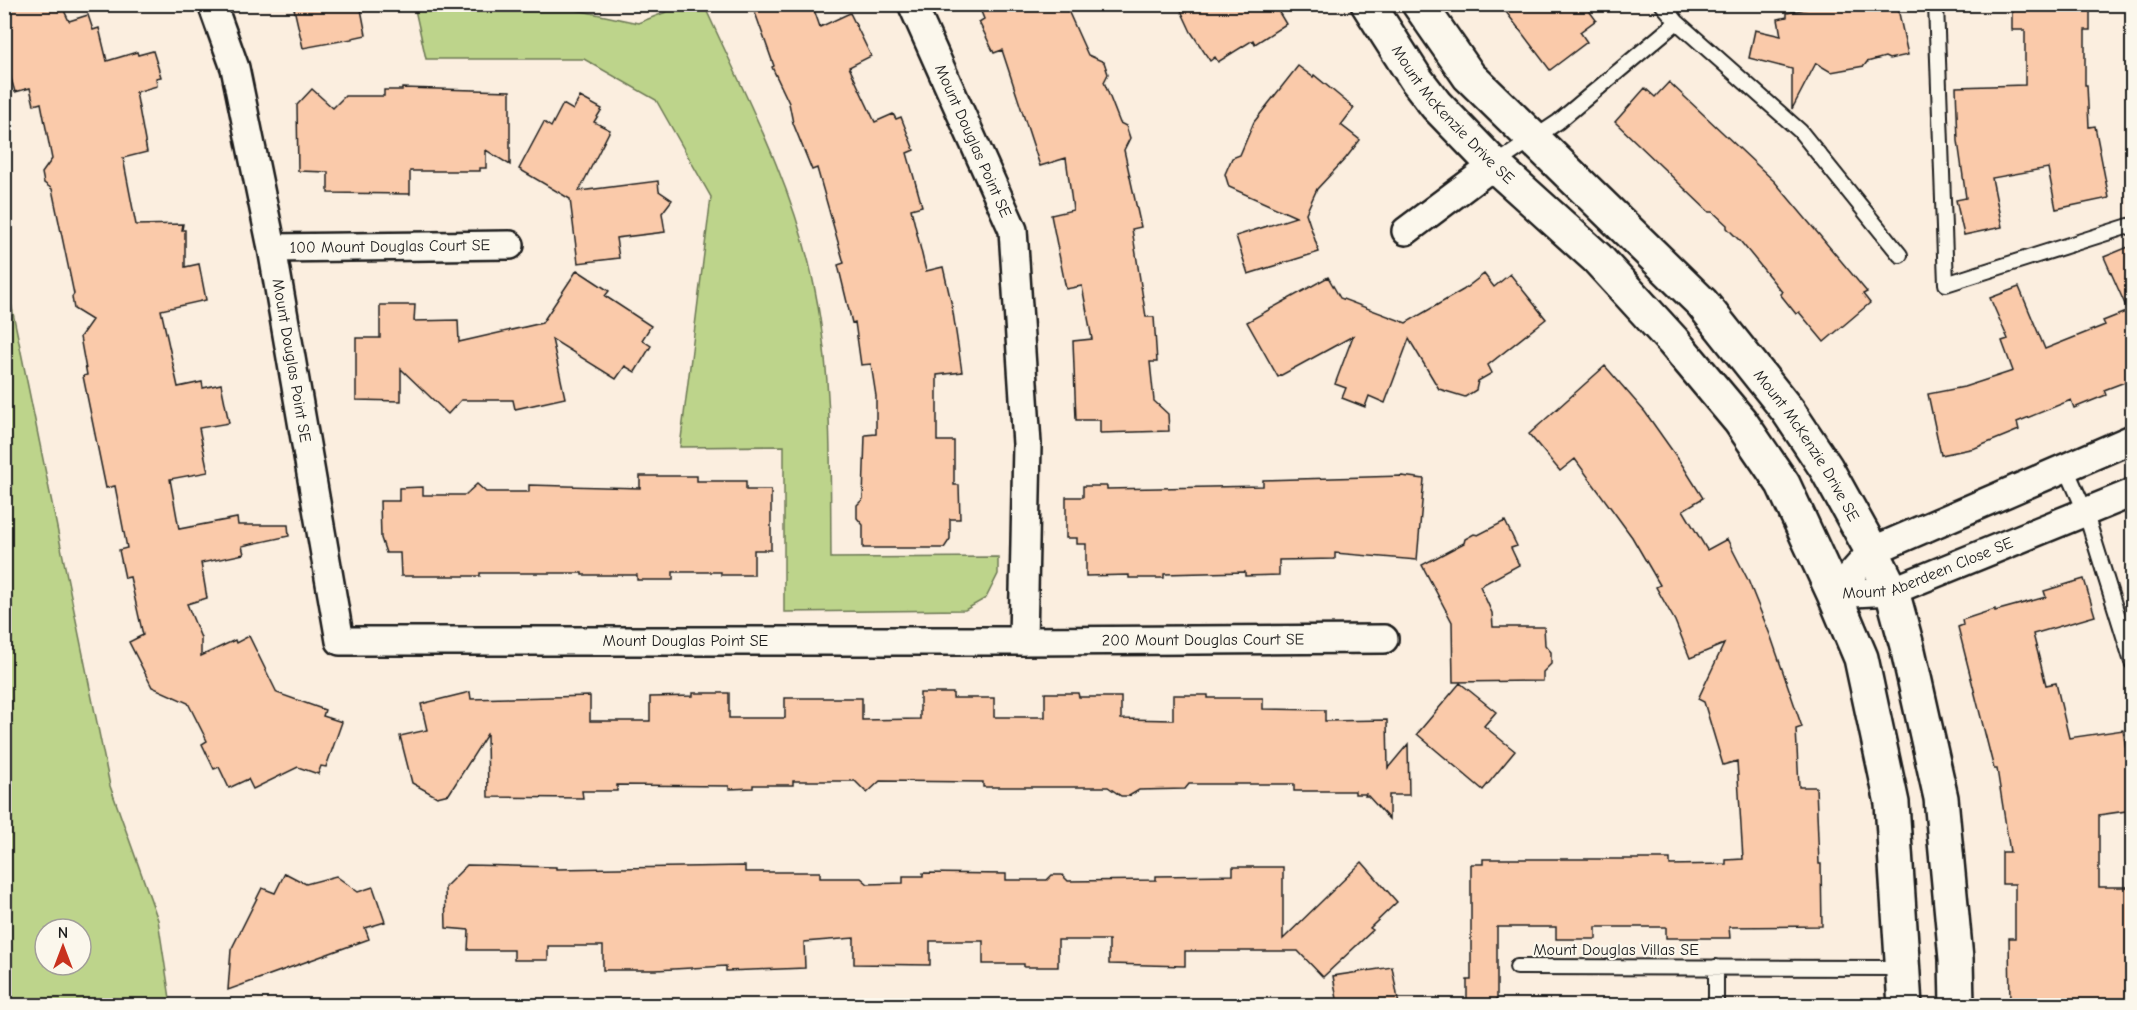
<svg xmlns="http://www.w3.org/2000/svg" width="2137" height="1010" font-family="'Comic Neue',sans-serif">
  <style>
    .green { fill: #bdd48b; stroke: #6c7854; stroke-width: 1.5; fill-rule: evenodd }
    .building { fill: #facaaa; stroke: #1c1c1c; stroke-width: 1.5 }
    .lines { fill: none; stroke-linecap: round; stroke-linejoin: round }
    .service-casing { stroke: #1c1c1c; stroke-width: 18 }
    .minor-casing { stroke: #1c1c1c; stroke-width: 32 }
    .tertiary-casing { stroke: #1c1c1c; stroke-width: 38 }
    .service { stroke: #fbf7ec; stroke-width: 14 }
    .minor { stroke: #fbf7ec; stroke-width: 27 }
    .tertiary { stroke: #fbf7ec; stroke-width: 33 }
    .labels { text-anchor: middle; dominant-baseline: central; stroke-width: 4.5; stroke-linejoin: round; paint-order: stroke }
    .street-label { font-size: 16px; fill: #1c1c1c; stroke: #fbf7ec }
  </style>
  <rect width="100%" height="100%" fill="#fbeedf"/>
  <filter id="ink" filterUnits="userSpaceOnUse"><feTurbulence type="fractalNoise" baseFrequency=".0167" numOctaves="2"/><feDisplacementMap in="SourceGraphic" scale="12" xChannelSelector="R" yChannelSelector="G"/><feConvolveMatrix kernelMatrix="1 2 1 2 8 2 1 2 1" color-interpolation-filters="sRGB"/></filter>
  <g filter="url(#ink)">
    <path class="green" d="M 414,5 L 553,5 L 638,23 L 684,5 L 704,5 C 744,93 791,181 812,276 C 833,369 830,463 831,558 L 998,557 L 998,574 L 986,598 L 965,610 L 784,612 L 784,446 L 680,447 L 711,197 L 656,100 L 584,59 L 426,59 Z
      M 5,274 L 110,786 L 158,920 L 171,1005 L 5,1005 ZM 45,929 L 81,929 L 81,965 L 45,965 Z"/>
    <path class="building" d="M 4,4 L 61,4 L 69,21 L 88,15 L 93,30 L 99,28 L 107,61 L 137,52 L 138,55 L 153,51 L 161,77 L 156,78 L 157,86 L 136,92 L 147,152 L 123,158 L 136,225 L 183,224 L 182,230 L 185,230 L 185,267 L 199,264 L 206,300 L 161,310 L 178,387 L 202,382 L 203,388 L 221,384 L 229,423 L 199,428 L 208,472 L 170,479 L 179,529 L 237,518 L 238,525 L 288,525 L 289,536 L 242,546 L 244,554 L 201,563 L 207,598 L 187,604 L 201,638 L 201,656 L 235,640 L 236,643 L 249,636 L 277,693 L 325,710 L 323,716 L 342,722 L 326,767 L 321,766 L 318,774 L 298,767 L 253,789 L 248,779 L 229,788 L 219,767 L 214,769 L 202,744 L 207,741 L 188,703 L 152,687 L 129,642 L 143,635 L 130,577 L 125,578 L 119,550 L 127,548 L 115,486 L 106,488 L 83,376 L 87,375 L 80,337 L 92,320 L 74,309 L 72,297 L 74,294 L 52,189 L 44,183 L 42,173 L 52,159 L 41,103 L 34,105 L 30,88 L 15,92 L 4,55 Z
      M 293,4 L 360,4 L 366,35 L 352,38 L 352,39 L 303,48 Z
      M 752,4 L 812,4 L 820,27 L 850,13 L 871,56 L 849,67 L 875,122 L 893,114 L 896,119 L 901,117 L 914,150 L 907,153 L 922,206 L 911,209 L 926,271 L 943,267 L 952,306 L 962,372 L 937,375 L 937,441 L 954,441 L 954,485 L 959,485 L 960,519 L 950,519 L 950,539 L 944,548 L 863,548 L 863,525 L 857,518 L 857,505 L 863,499 L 865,435 L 876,434 L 876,396 L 871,364 L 861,365 L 855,322 L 852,323 L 838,265 L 844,263 L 817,168 L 812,170 L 793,123 L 789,103 L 772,67 L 774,66 Z
      M 978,4 L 1065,4 L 1088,55 L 1104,62 L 1108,74 L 1104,82 L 1120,123 L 1126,126 L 1130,138 L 1124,150 L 1141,227 L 1132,229 L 1146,317 L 1154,317 L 1157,362 L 1150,362 L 1154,401 L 1168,414 L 1169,431 L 1100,433 L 1100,420 L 1076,420 L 1073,341 L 1092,339 L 1082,286 L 1066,289 L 1051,215 L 1073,210 L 1066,158 L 1040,166 L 1002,50 L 994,53 L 979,22 L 984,19 Z
      M 1178,4 L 1274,4 L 1286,24 L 1255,44 L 1253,40 L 1218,62 L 1215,57 L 1210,61 L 1191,32 Z
      M 1500,4 L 1584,4 L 1596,20 L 1580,32 L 1587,42 L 1550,70 Z
      M 1827,4 L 1897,4 L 1908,55 L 1889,59 L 1885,57 L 1867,62 L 1864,66 L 1831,72 L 1816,63 L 1792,109 L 1792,69 L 1749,58 L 1755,30 L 1781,36 L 1778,19 L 1787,17 L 1787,13 Z
      M 2012,4 L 2090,4 L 2090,30 L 2085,30 L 2085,85 L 2087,85 L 2089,127 L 2095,126 L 2109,198 L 2056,209 L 2048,168 L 1992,178 L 2002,227 L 1964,235 L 1956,200 L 1966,198 L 1958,141 L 1956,87 L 2025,85 L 2025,30 L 2012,30 Z
      M 1298,66 L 1313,77 L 1314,75 L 1354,108 L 1341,125 L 1360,140 L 1346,158 L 1317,189 L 1306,213 L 1319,252 L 1248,274 L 1236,236 L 1296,217 L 1229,187 L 1225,174 L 1232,158 L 1240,155 L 1254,122 Z
      M 1669,82 L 1775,182 L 1867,292 L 1863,294 L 1870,303 L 1824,342 L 1799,312 L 1796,314 L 1780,294 L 1782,292 L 1741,242 L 1727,228 L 1727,225 L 1713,212 L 1709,212 L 1615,122 L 1645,88 L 1655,97 Z
      M 402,88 L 510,91 L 510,165 L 486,150 L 486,168 L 480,168 L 480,171 L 410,171 L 410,194 L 328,193 L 328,172 L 298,171 L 297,105 L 312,89 L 333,108 L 345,96 L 384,96 L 384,90 L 402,90 Z
      M 580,97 L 602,109 L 594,122 L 610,130 L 579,191 L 658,181 L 659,191 L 672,200 L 662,213 L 665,232 L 616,238 L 619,258 L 578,263 L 570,199 L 519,169 L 544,122 L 551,127 L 563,104 L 573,110 Z
      M 2133,245 L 2133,379 L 2104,390 L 2106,395 L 2074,408 L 2071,400 L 2017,422 L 2019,430 L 1975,448 L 1941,455 L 1928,394 L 1964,387 L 2013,371 L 2002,341 L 2008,339 L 1990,298 L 2019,287 L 2045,349 L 2105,325 L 2103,321 L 2128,311 L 2104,257 Z
      M 577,270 L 609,291 L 605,296 L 651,326 L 642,340 L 651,346 L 635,372 L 625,366 L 616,379 L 552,339 L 565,398 L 515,409 L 513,400 L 461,400 L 448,414 L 401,369 L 401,401 L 356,400 L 356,338 L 380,338 L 380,305 L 415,305 L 414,321 L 458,320 L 459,342 L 542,323 Z
      M 1484,274 L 1494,287 L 1510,274 L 1546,319 L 1488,365 L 1492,373 L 1478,381 L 1476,390 L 1465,397 L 1439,389 L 1409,339 L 1385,403 L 1369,396 L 1365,407 L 1342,398 L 1346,388 L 1335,384 L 1353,336 L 1278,377 L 1247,322 L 1328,277 L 1340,298 L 1406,323 L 1463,290 Z
      M 1605,366 L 1645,412 L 1681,463 L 1703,498 L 1683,510 L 1707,550 L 1727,539 L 1748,580 L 1771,637 L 1802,727 L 1796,729 L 1799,787 L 1816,787 L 1819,864 L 1821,864 L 1822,926 L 1729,927 L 1730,938 L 1666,938 L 1666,927 L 1596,927 L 1596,939 L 1556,939 L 1556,927 L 1497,927 L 1497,1005 L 1467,1005 L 1467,980 L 1471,980 L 1471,864 L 1483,864 L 1483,859 L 1670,859 L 1670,865 L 1726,864 L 1726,860 L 1743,859 L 1737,761 L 1723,765 L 1704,702 L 1698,699 L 1724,644 L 1690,658 L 1675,621 L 1656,587 L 1660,585 L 1632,537 L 1575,459 L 1560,471 L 1529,434 Z
      M 640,476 L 697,476 L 697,481 L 746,481 L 746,490 L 771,490 L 771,550 L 754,550 L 754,575 L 721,575 L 721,572 L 673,572 L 673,580 L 637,580 L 637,575 L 582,575 L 582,573 L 480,573 L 480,576 L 401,576 L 400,553 L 386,553 L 381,538 L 380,501 L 399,501 L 399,488 L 423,487 L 423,495 L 465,495 L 477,484 L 486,492 L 529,492 L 529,485 L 640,488 Z
      M 1402,476 L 1424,479 L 1417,560 L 1335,553 L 1335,559 L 1279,560 L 1279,575 L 1245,576 L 1245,572 L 1164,574 L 1164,578 L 1129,578 L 1129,575 L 1086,576 L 1086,544 L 1077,544 L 1077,538 L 1066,538 L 1066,497 L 1083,497 L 1083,486 L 1107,486 L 1107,489 L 1263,486 L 1263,480 Z
      M 1505,521 L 1517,546 L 1511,548 L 1519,565 L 1480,586 L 1492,613 L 1493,627 L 1544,627 L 1545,645 L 1551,652 L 1551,664 L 1543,672 L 1543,681 L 1453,682 L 1452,622 L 1422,565 L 1464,543 L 1465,539 L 1474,534 L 1478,535 Z
      M 2084,579 L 2095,616 L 2033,634 L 2046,685 L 2056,683 L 2069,738 L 2123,730 L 2133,794 L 2133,810 L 2099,815 L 2099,887 L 2133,887 L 2133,1005 L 2010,1005 L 2009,938 L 2015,938 L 2015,884 L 2002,884 L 2002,852 L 2010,852 L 1997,769 L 1994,769 L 1958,627 L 1963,625 L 1962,620 L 1995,609 L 1995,611 L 2046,597 L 2044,591 Z
      M 1460,683 L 1496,712 L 1484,726 L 1515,751 L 1483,790 L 1417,734 Z
      M 470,692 L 471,699 L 590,696 L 590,721 L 650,721 L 650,697 L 693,696 L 693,693 L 729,693 L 729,718 L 785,718 L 785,698 L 862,698 L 862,720 L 920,719 L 920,693 L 953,693 L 953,698 L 994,698 L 994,717 L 1045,717 L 1045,693 L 1078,693 L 1079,697 L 1121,697 L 1121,719 L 1173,720 L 1173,695 L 1208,695 L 1208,698 L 1263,698 L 1263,709 L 1325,710 L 1325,721 L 1387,720 L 1388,768 L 1408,744 L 1409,795 L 1389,795 L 1389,819 L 1368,796 L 1365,796 L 1366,794 L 1355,794 L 1355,791 L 1294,791 L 1294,784 L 1189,784 L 1185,789 L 1139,790 L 1129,796 L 1121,796 L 1108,787 L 983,787 L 983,782 L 880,781 L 867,793 L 855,781 L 793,781 L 793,785 L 753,785 L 753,788 L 729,789 L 729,786 L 617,785 L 617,791 L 582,791 L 583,798 L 488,797 L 487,734 L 449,794 L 437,797 L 412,783 L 400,736 L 427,730 L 421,704 Z
      M 1362,862 L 1397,902 L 1370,928 L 1373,930 L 1323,977 L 1298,951 L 1185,951 L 1185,966 L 1109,964 L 1109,940 L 1058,940 L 1058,967 L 1024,967 L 1024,964 L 983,964 L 983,941 L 930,941 L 930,965 L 854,964 L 854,938 L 804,942 L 805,968 L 726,971 L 726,966 L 656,970 L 603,970 L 603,946 L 548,946 L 548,960 L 514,960 L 514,950 L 468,950 L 469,930 L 446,928 L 445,887 L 467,865 L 556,867 L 556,869 L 745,866 L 745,872 L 820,872 L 820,878 L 861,878 L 868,884 L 903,883 L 903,876 L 923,876 L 923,873 L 1006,874 L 1006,880 L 1047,880 L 1052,875 L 1062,875 L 1068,881 L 1156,880 L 1156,876 L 1233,875 L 1233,867 L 1283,867 L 1283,939 Z
      M 285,873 L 306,884 L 336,876 L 358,892 L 373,887 L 385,922 L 365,928 L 369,939 L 228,990 L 231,950 L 262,888 L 275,893 Z
      M 1392,967 L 1399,1005 L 1338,1005 L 1333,976 Z"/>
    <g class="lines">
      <defs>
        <path id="service" d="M 1936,4 L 1946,284 L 2132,225
          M 1677,22 L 1800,131 L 1900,255
          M 1494,165 L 1558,122 L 1677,22 L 1662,4
          M 2066,468 L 2085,511 L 2132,662
          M 1517,967 L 1902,968
          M 1716,967 L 1716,1006"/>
        <g id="minor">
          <path id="s1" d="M 212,4 L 235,68 L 272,248 L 340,641 L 1023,641 L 1027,444 L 1013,230 L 912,4"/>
          <path d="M 1406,231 L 1494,165"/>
          <path id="s2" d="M 272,248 L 510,245"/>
          <path d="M 1834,594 L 1872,551 L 2132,439"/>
          <path id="s3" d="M 1834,594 L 1892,591 L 2132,493"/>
          <path id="s4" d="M 1023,641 L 1384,639"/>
        </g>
        <g id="tertiary">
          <path id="s5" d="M 1368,4 L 1416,79 L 1436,105 L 1494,165 L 1597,258 L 1673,341 L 1740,421 L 1783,484 L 1834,594 L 1861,658 L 1892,803 L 1905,1006"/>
          <path id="s6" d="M 1419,4 L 1469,76 L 1702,303 L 1788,411 L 1826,468 L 1872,551 L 1892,591 L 1907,646 L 1941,798 L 1956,959 L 1957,1006"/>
        </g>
      </defs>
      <use href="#service" class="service-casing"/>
      <use href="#minor" class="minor-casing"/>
      <use href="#tertiary" class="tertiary-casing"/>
      <use href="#service" class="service"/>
      <use href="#minor" class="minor"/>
      <use href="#tertiary" class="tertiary"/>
    </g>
  </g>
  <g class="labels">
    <g class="street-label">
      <text stroke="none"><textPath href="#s5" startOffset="140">Mount McKenzie Drive SE</textPath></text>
      <text transform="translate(973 141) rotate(66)">Mount Douglas Point SE</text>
      <text stroke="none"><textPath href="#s2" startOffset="118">100 Mount Douglas Court SE</textPath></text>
      <text stroke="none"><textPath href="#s1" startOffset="366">Mount Douglas Point SE</textPath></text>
      <text stroke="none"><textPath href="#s6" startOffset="590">Mount McKenzie Drive SE</textPath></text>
      <text stroke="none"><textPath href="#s3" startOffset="98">Mount Aberdeen Close SE</textPath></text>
      <text stroke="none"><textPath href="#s4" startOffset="180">200 Mount Douglas Court SE</textPath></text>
      <text stroke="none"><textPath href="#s1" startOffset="996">Mount Douglas Point SE</textPath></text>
      <text x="1616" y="950">Mount Douglas Villas SE</text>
    </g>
  </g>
  <rect width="2137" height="1010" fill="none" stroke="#fbf7ec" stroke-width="24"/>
  <rect x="12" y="12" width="2113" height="986" fill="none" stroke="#1c1c1c" stroke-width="2" filter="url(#ink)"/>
  <g transform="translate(63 947)"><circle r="28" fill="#fbf7ec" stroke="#a29f99" stroke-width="1.5"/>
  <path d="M0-4.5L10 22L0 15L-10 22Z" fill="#c8321e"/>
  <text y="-9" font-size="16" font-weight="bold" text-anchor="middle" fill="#1c1c1c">N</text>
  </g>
</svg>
